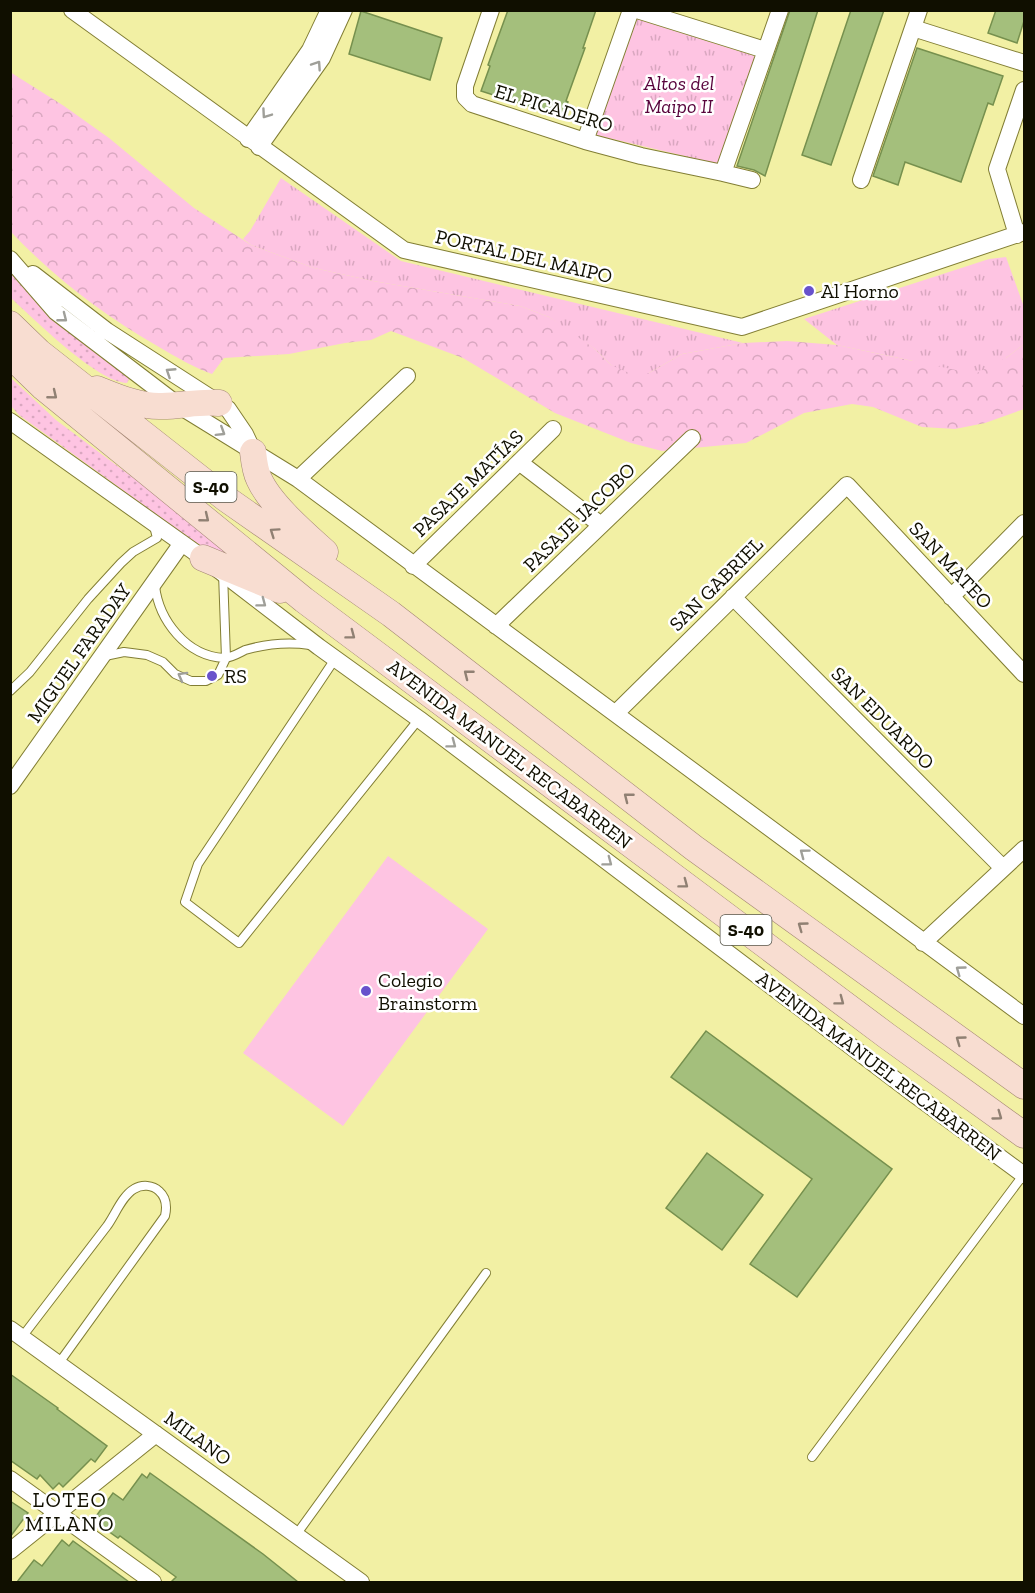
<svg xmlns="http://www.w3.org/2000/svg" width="1035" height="1593" font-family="'Zilla Slab',serif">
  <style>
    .grass { fill: url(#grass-dots) }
    .forest { fill: url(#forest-crowns) }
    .park { fill: url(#park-tufts) }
    .pitch { fill: #fec4e2 }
    .building { fill: #a4bf7c; stroke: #76904e; stroke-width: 1.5 }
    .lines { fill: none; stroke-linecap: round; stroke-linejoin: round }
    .service-casing { stroke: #827e34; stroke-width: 10 }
    .minor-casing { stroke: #827e34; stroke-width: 18 }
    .primary-casing { stroke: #a48774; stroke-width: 27 }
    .service { stroke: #fff; stroke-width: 8 }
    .minor { stroke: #fff; stroke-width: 16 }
    .primary { stroke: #f8ddd1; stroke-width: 26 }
    .oneway { stroke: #9f9f99 }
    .oneway2 { stroke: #908073 }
    .poi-dot { fill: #6852cc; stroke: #fff; stroke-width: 2 }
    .labels { text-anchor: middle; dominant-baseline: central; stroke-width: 5; stroke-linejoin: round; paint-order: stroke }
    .shield { fill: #fff; stroke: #58574c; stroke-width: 1.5 }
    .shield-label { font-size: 18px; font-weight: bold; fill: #100f00 }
    .park-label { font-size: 20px; font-style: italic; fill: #58033c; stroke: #fff }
    .street-label { font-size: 20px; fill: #100f00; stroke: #fff }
    .poi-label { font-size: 20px; fill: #100f00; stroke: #fff; text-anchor: start }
    .neighbourhood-label { font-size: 21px; letter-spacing: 1.5px; fill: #100f00; stroke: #fff }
  </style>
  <defs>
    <pattern id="grass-dots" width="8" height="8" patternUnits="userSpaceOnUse" patternTransform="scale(1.5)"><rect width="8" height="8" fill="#fec4e2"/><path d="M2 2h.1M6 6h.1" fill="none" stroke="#d9a7c0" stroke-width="1.8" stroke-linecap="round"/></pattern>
    <pattern id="forest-crowns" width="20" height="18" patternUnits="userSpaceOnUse" patternTransform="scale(1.5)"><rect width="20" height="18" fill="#fec4e2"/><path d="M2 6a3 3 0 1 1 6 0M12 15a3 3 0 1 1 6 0" fill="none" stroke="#d9a7c0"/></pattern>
    <pattern id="park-tufts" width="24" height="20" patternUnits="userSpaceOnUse" patternTransform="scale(1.5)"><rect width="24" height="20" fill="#fec4e2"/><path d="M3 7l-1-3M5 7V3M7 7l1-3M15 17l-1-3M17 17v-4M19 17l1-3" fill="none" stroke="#d9a7c0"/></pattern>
  </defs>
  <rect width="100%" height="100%" fill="#f2f0a4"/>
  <path class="grass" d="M 10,272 L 119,370 L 129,379 L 127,383 C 97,382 34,319 11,298 Z
    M 10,377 L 56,420 L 251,566 L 220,557 L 189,538 L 19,415 L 11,406 Z"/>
  <path class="forest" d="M 10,72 L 64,106 L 109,138 L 194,208 L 251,245 L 314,268 L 373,281 L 520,306 L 549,317 L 570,330 L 595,349 L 611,365 L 649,373 L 682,354 L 743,343 L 787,341 L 837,345 L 913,361 L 1006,358 L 1024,344 L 1024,409 L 985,423 L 955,429 L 922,427 L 873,407 L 852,404 L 804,413 L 746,443 L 662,451 L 631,443 L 555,413 L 463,358 L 391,331 L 371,340 L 345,343 L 289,354 L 224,358 L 212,374 C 193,367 176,357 159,347 C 103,315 55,278 11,232 Z"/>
  <path class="park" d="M 637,19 L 755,56 L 718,164 L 596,135 Z
    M 281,178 L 401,261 L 743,343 L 682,354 L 649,373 L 629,373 L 611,365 L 595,349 L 549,317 L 520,306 L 373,281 L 314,268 L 251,245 L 243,239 L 250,231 Z
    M 1006,257 L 1024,307 L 1024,344 L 1006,358 L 975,374 L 837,345 L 804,319 L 989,259 Z"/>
  <path class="pitch" d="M 388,856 L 488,929 L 343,1126 L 243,1053 Z"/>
  <path class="building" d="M 508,10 L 596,10 L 583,48 L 585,48 L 566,101 L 568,102 L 563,117 L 481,91 L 490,66 L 488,65 Z
    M 790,10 L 818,10 L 765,176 L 754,170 L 737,166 Z
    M 851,10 L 884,10 L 831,165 L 802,155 Z
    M 996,10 L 1024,10 L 1024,21 L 1017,43 L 988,33 Z
    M 361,11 L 442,38 L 430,80 L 349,54 Z
    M 917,48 L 1003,76 L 993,105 L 988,103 L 961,182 L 905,162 L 898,185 L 873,176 Z
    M 706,1031 L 892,1169 L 797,1297 L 750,1264 L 812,1179 L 671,1077 Z
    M 707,1153 L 763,1195 L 722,1250 L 666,1208 Z
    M 10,1374 L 58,1408 L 57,1409 L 107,1446 L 95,1462 L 91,1459 L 63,1487 L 59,1483 L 53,1489 L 40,1475 L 37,1479 L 10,1460 Z
    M 150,1473 L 263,1554 L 298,1582 L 171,1582 L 176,1577 L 120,1536 L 118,1538 L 101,1526 L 104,1521 L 97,1515 L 113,1493 L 123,1500 L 142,1474 L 147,1478 Z
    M 10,1501 L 28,1513 L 10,1537 Z
    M 62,1540 L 69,1546 L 73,1541 L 129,1582 L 17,1582 L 34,1560 L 42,1566 Z"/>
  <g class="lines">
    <defs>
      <path id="service" d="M 155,586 C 159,620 186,656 224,658 C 231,658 239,653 245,650 C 266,644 289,642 310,645
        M 105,656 L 124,652 L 147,655 L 163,662 L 175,674 L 191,681 L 206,681 L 218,675 L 226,658 L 223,573
        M 335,659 L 198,864 L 185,902 L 239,943 L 419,719
        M 10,691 L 30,672 L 88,599 L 121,563 L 133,552 L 157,538 L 154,526
        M 22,1337 C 50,1300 79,1263 107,1226 C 115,1215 122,1196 134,1189 C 142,1184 153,1185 159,1191 C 167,1198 167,1207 165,1216 L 59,1363
        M 812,1457 L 1024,1174
        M 296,1535 L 486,1273"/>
      <path id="minor" d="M 72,10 L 404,250 L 742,327 L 1024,232
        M 491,10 L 465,86 L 465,97 L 472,104 L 585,141 L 641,156 L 723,173 L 780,10
        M 637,10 L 765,50
        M 913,28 L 1024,63
        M 248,139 L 310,50 L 329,10
        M 585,141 L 631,10
        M 259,147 L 322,58 L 344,10
        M 723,173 L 752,180
        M 861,180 L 919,10
        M 1017,235 L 997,169 L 1024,90
        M 10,259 L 56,312 L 178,405 L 298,479 L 1024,1016
        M 33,274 L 107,331 L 228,409 L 245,434 L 253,451
        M 10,421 L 203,558 L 319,647 L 419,719 L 914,1094 L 1024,1175
        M 519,462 L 601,525
        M 298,479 L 407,376
        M 413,566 L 553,429
        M 733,597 L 1003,868
        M 951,597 L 1024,523
        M 496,626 L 692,438
        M 616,713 L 847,485 L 1024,674
        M 10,786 L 182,543
        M 923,943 L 1024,849
        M 10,1329 L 361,1582
        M 10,1479 L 153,1582
        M 10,1551 L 156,1434"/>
      <path id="primary" d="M 10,324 L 39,352 L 225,498 L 391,614 L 694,848 L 1024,1086
        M 10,355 L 43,387 L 304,600 L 887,1036 L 1024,1135
        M 97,389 C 117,397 140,407 162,406 C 182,406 199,401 219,403
        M 253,452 C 254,461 255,471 259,479 C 270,504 305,534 325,552
        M 203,558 L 280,590"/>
    </defs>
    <use href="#service" class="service-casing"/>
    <use href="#minor" class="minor-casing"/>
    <use href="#primary" class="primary-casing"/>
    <use href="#service" class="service"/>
    <use href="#minor" class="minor"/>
    <use href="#primary" class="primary"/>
  </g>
  <defs><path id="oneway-chevron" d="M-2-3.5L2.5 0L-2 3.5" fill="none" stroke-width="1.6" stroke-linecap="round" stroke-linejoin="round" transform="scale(1.5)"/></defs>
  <g class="oneway">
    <use href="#oneway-chevron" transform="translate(317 65) rotate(-56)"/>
    <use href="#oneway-chevron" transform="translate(266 114) rotate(125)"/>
    <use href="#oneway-chevron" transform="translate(63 318) rotate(38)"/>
    <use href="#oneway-chevron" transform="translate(170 372) rotate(-147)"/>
    <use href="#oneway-chevron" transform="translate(221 432) rotate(32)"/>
    <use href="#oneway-chevron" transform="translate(262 603) rotate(37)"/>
    <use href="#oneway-chevron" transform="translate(182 676) rotate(-151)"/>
    <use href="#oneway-chevron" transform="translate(452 744) rotate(37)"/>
    <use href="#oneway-chevron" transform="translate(804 853) rotate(-143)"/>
    <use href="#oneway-chevron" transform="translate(608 862) rotate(37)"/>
    <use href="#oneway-chevron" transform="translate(960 970) rotate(-144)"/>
  </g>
  <g class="oneway2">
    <use href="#oneway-chevron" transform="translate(53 395) rotate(39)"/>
    <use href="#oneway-chevron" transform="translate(205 518) rotate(39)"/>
    <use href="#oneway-chevron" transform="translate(274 532) rotate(-145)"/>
    <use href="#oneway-chevron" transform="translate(351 635) rotate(37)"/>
    <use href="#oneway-chevron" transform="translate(468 674) rotate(-142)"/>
    <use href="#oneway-chevron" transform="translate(628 797) rotate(-142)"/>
    <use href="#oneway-chevron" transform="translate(684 884) rotate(37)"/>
    <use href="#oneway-chevron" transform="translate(802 926) rotate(-144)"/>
    <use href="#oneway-chevron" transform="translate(840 1001) rotate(37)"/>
    <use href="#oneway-chevron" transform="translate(960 1040) rotate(-144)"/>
    <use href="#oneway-chevron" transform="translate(998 1116) rotate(36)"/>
  </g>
  <g class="poi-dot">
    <circle cx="809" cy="291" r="6"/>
    <circle cx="212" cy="676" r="6"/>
    <circle cx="366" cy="991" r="6"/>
  </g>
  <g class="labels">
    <g class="shield">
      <rect x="185.5" y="472" width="51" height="30" rx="4.5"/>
      <rect x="720.5" y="915" width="51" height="30" rx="4.5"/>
    </g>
    <g class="shield-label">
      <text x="211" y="487">S-40</text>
      <text x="746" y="930">S-40</text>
    </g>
    <g class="park-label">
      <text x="679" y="83">Altos del<tspan x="679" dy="23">Maipo II</tspan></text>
    </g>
    <g class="street-label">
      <text transform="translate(554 108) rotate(17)">EL PICADERO</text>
      <text transform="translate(524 256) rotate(13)">PORTAL DEL MAIPO</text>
      <text transform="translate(468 483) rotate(-44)">PASAJE MATÍAS</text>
      <text transform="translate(579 517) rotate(-44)">PASAJE JACOBO</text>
      <text transform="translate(951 565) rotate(47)">SAN MATEO</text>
      <text transform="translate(716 584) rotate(-45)">SAN GABRIEL</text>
      <text transform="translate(79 653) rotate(-55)">MIGUEL FARADAY</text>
      <text transform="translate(883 718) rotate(45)">SAN EDUARDO</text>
      <text transform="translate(510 754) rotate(37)">AVENIDA MANUEL RECABARREN</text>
      <text transform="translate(879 1066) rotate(37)">AVENIDA MANUEL RECABARREN</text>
      <text transform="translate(198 1438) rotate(36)">MILANO</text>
    </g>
    <g class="poi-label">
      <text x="821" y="291">Al Horno</text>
      <text x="224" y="676">RS</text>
      <text x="378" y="980">Colegio<tspan x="378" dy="23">Brainstorm</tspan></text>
    </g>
    <g class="neighbourhood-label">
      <text x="70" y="1499">LOTEO<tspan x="70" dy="24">MILANO</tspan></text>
    </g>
  </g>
  <rect width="1035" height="1593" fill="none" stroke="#100f00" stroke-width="24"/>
</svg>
